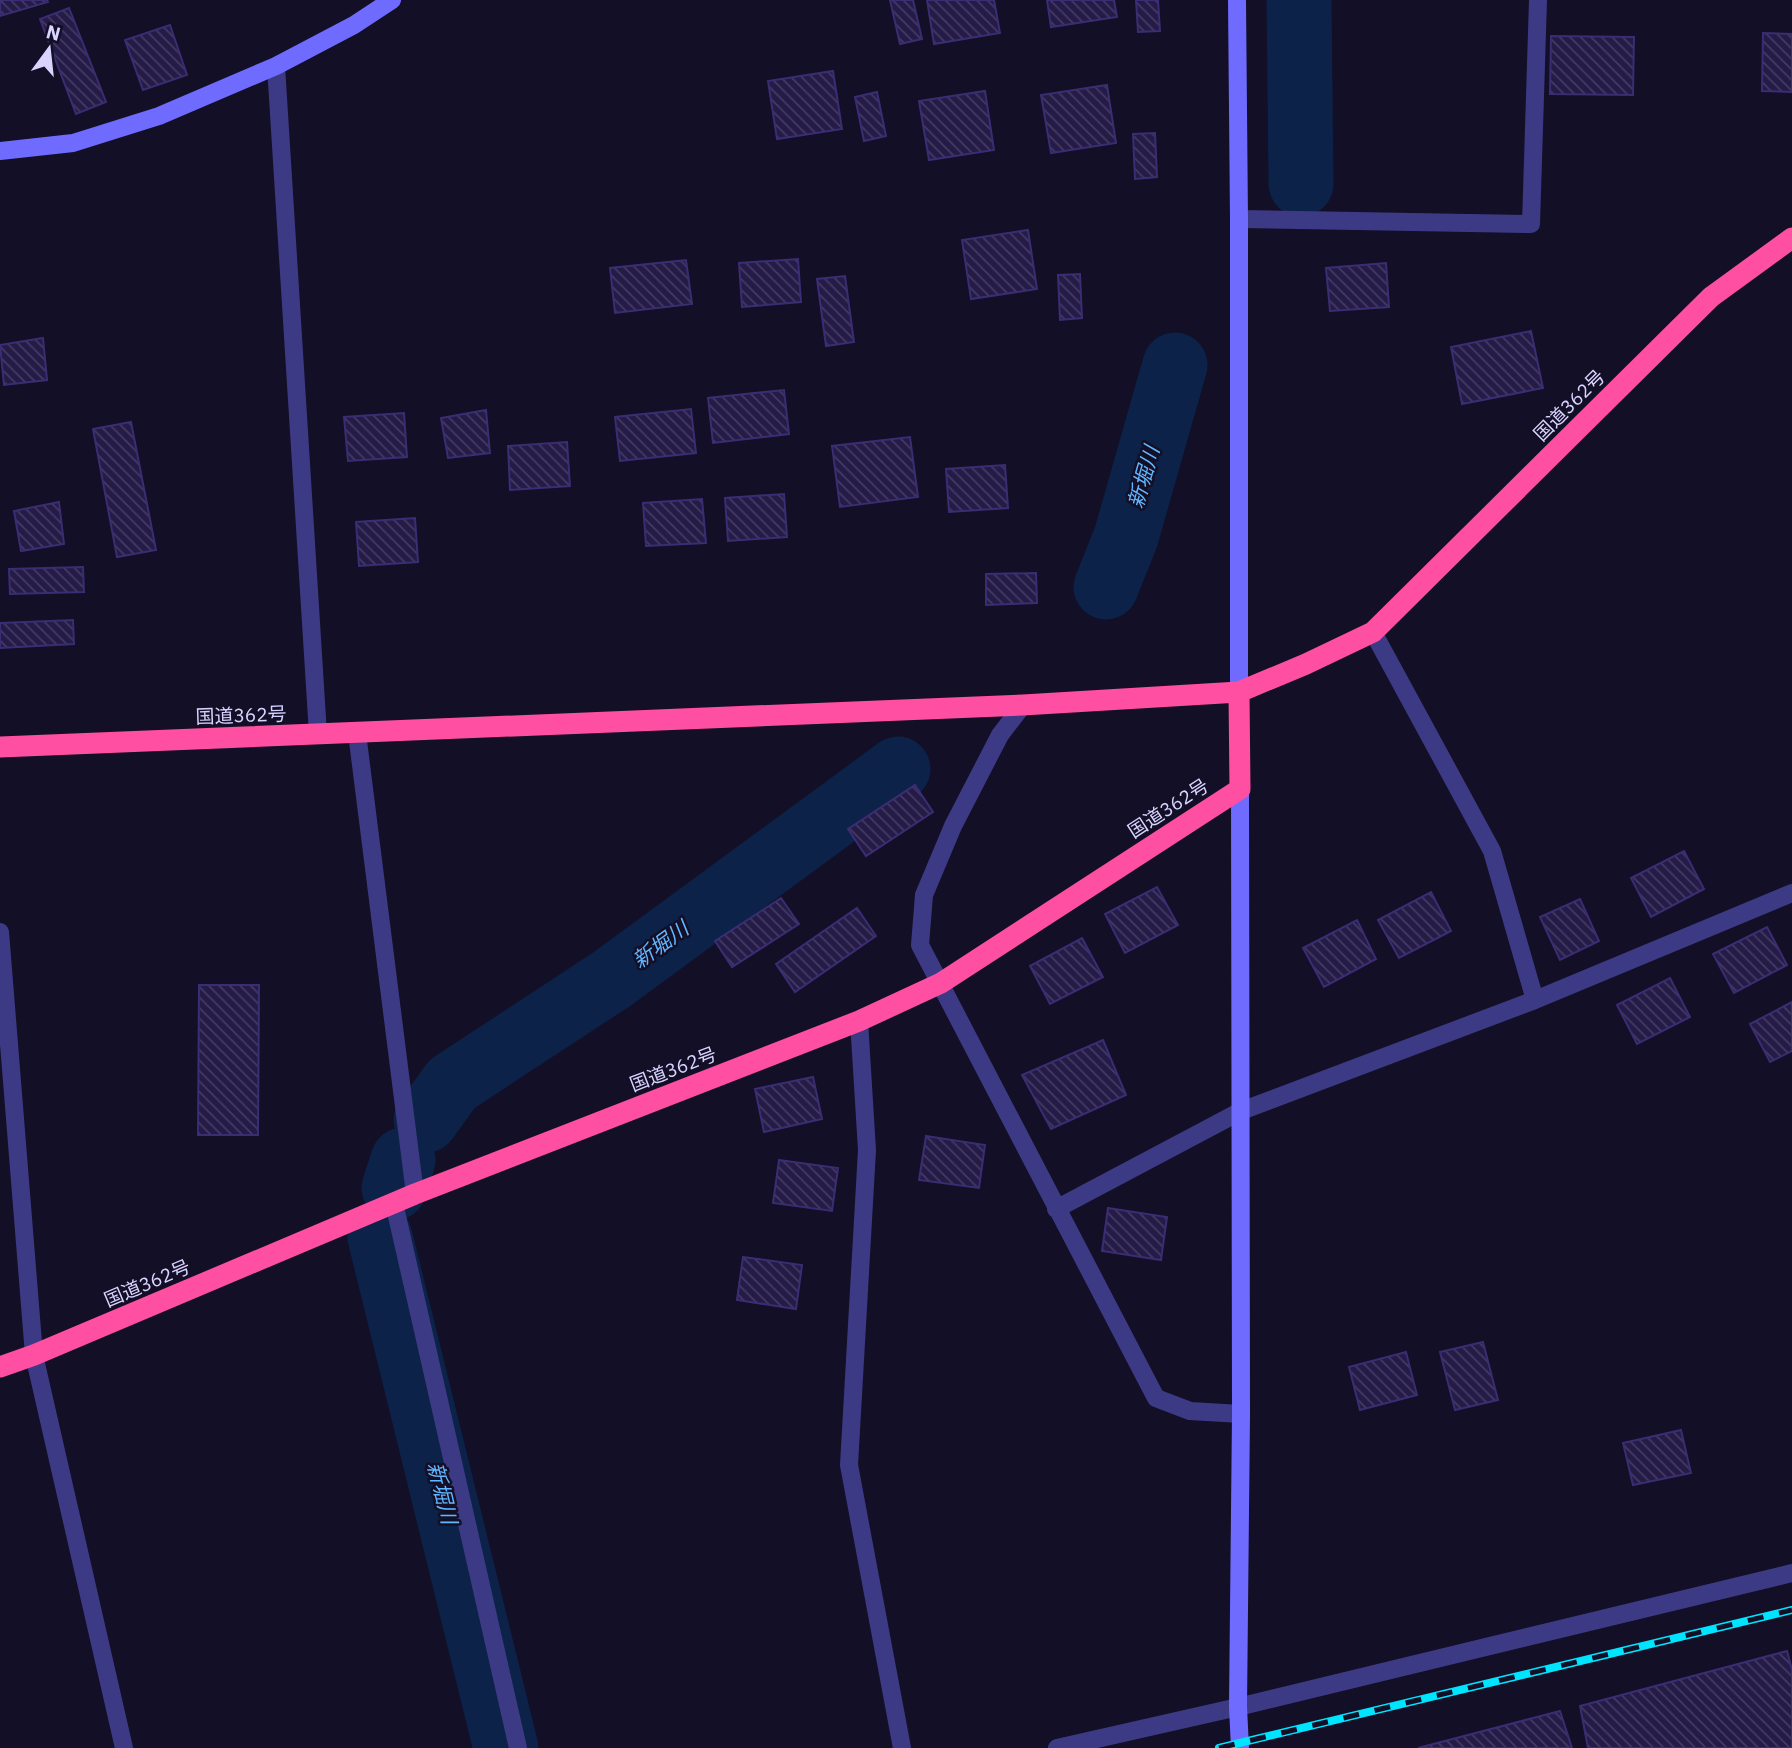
<svg xmlns="http://www.w3.org/2000/svg" width="1792" height="1748" font-family="'IBM Plex Sans','Noto Sans JP',sans-serif">
  <style>
    .lines { fill: none; stroke-linecap: round; stroke-linejoin: round }
    .river { stroke: #0c2248; stroke-width: 65 }
    .building { fill: url(#building-back-hatch); stroke: #3b2d73; stroke-width: 2 }
    .street { stroke: #3d3a85; stroke-width: 18 }
    .secondary { stroke: #6f6bff; stroke-width: 18 }
    .highway { stroke: #ff4fa3; stroke-width: 21 }
    .rail-casing { stroke: #00e5ff; stroke-width: 8 }
    .rail { stroke: #130f26; stroke-width: 5; stroke-dasharray: 16; stroke-linecap: butt }
    .labels { text-anchor: middle; dominant-baseline: central; stroke-width: 5; stroke-linejoin: round; paint-order: stroke }
    .street-label { font-size: 19px; fill: #d9d4ff; stroke: #130f26 }
    .water-label { font-size: 21px; font-style: italic; fill: #62b6ff; stroke: #130f26 }
  </style>
  <defs>
    <pattern id="building-back-hatch" width="6" height="6" patternUnits="userSpaceOnUse" patternTransform="scale(1.75)"><rect width="6" height="6" fill="#241b47"/><path d="M-1 5l2 2M0 0l6 6M5-1l2 2" fill="none" stroke="#433b63"/></pattern>
  </defs>
  <rect width="100%" height="100%" fill="#130f26"/>
  <g class="lines">
    <path class="river" d="M 1299,0 L 1301,184
      M 1106,587 L 1126,537 L 1175,365
      M 426,1120 L 452,1084 L 612,979 L 898,769
      M 394,1188 L 403,1160
      M 380,1237 L 506,1748"/>
  </g>
  <path class="building" d="M 0,0 L 47,0 L 48,2 L 0,16 Z
    M 890,0 L 913,0 L 922,39 L 900,44 Z
    M 927,0 L 994,0 L 1000,33 L 934,44 Z
    M 1047,0 L 1114,0 L 1117,17 L 1051,27 Z
    M 1136,0 L 1158,0 L 1160,31 L 1138,32 Z
    M 69,8 L 106,102 L 76,114 L 40,19 Z
    M 170,25 L 187,75 L 143,90 L 125,40 Z
    M 1763,33 L 1792,34 L 1792,92 L 1762,91 Z
    M 1551,36 L 1634,37 L 1633,95 L 1550,94 Z
    M 833,71 L 842,129 L 777,139 L 768,81 Z
    M 1107,85 L 1116,143 L 1051,153 L 1041,95 Z
    M 985,91 L 994,150 L 929,160 L 919,101 Z
    M 877,92 L 886,136 L 864,141 L 855,97 Z
    M 1155,133 L 1157,177 L 1135,179 L 1133,134 Z
    M 1028,230 L 1037,289 L 971,299 L 962,240 Z
    M 798,259 L 801,302 L 742,307 L 739,263 Z
    M 686,260 L 692,304 L 615,313 L 610,268 Z
    M 1386,263 L 1389,307 L 1330,311 L 1326,268 Z
    M 1080,274 L 1082,318 L 1060,320 L 1058,275 Z
    M 845,276 L 854,342 L 826,346 L 817,279 Z
    M 1531,331 L 1543,388 L 1462,404 L 1451,347 Z
    M 43,338 L 47,380 L 4,385 L 0,345 Z
    M 784,390 L 789,434 L 713,443 L 708,398 Z
    M 691,409 L 696,453 L 620,461 L 615,417 Z
    M 486,410 L 490,453 L 448,458 L 441,418 Z
    M 404,413 L 407,457 L 348,461 L 344,417 Z
    M 131,422 L 156,550 L 117,557 L 93,429 Z
    M 910,437 L 918,497 L 840,507 L 832,446 Z
    M 567,442 L 570,486 L 510,490 L 508,446 Z
    M 1005,465 L 1008,508 L 949,512 L 946,469 Z
    M 784,494 L 787,537 L 728,541 L 725,498 Z
    M 702,499 L 706,543 L 646,546 L 643,503 Z
    M 59,502 L 64,544 L 21,551 L 14,511 Z
    M 415,518 L 418,562 L 359,566 L 356,522 Z
    M 83,567 L 84,592 L 10,594 L 9,569 Z
    M 1036,573 L 1037,603 L 986,605 L 986,574 Z
    M 73,620 L 74,644 L 0,648 L 0,623 Z
    M 915,785 L 933,812 L 866,856 L 848,829 Z
    M 1684,851 L 1704,889 L 1651,917 L 1631,878 Z
    M 1157,887 L 1178,925 L 1125,953 L 1105,914 Z
    M 1431,892 L 1451,931 L 1399,958 L 1378,920 Z
    M 781,898 L 799,924 L 732,967 L 715,941 Z
    M 1580,899 L 1599,941 L 1560,960 L 1540,917 Z
    M 857,908 L 876,936 L 795,992 L 776,964 Z
    M 1357,920 L 1376,959 L 1324,987 L 1303,948 Z
    M 1767,927 L 1787,965 L 1734,993 L 1713,954 Z
    M 1082,938 L 1103,977 L 1050,1004 L 1030,966 Z
    M 1670,978 L 1690,1017 L 1637,1044 L 1617,1005 Z
    M 199,985 L 259,985 L 258,1135 L 198,1135 Z
    M 1792,1002 L 1792,1051 L 1770,1062 L 1750,1024 Z
    M 1103,1040 L 1126,1095 L 1051,1129 L 1022,1075 Z
    M 813,1077 L 822,1119 L 764,1132 L 755,1089 Z
    M 926,1136 L 985,1145 L 979,1188 L 919,1180 Z
    M 779,1160 L 838,1168 L 832,1211 L 773,1203 Z
    M 1108,1208 L 1167,1217 L 1161,1260 L 1102,1251 Z
    M 743,1257 L 802,1265 L 796,1309 L 737,1300 Z
    M 1483,1342 L 1498,1400 L 1455,1410 L 1440,1352 Z
    M 1406,1352 L 1417,1395 L 1360,1410 L 1349,1367 Z
    M 1681,1430 L 1691,1473 L 1633,1485 L 1623,1443 Z
    M 1787,1651 L 1792,1670 L 1792,1748 L 1588,1748 L 1580,1706 Z
    M 1560,1711 L 1572,1748 L 1418,1748 Z"/>
  <g class="lines">
    <path class="street" d="M 276,66 L 318,734
      M 1239,219 L 1531,224 L 1538,0
      M 1373,632 L 1492,851 L 1535,1000
      M 1023,705 L 1000,735 L 953,826 L 924,895 L 920,945 L 1156,1398 L 1190,1411 L 1241,1414
      M 357,733 L 415,1194
      M 0,932 L 34,1355 L 124,1748
      M 859,1021 L 867,1150 L 849,1465 L 902,1748
      M 394,1203 L 518,1748
      M 1056,1209 L 1241,1111 L 1535,1000 L 1792,893
      M 1057,1748 L 1238,1707 L 1792,1573"/>
    <path class="secondary" d="M 1237,0 L 1239,219 L 1239,692
      M 0,151 L 73,143 L 159,116 L 276,66 L 354,25 L 392,0
      M 1240,789 L 1241,1414 L 1238,1707 L 1240,1748"/>
    <path class="highway" d="M 0,747 L 1023,705 L 1239,692 L 1306,664 L 1373,632 L 1711,297 L 1792,238
      M 0,1367 L 34,1355 L 415,1194 L 859,1021 L 941,983 L 1240,789 L 1239,692"/>
    <defs>
      <path id="rail" d="M 1219,1748 L 1792,1610"/>
    </defs>
    <use href="#rail" class="rail-casing"/>
    <use href="#rail" class="rail"/>
  </g>
  <g class="labels">
    <g class="street-label">
      <text transform="translate(1569 405) rotate(-45)">国道362号</text>
      <text transform="translate(241 715) rotate(-2)">国道362号</text>
      <text transform="translate(1168 808) rotate(-33)">国道362号</text>
      <text transform="translate(673 1069) rotate(-21)">国道362号</text>
      <text transform="translate(147 1283) rotate(-23)">国道362号</text>
    </g>
    <g class="water-label">
      <text transform="translate(1143 477) rotate(-74)">新堀川</text>
      <text transform="translate(660 944) rotate(-36)">新堀川</text>
      <text transform="translate(443 1493) rotate(76)">新堀川</text>
    </g>
  </g>
  <g transform="translate(49 49) rotate(15)" stroke="#130f26" stroke-width="5" paint-order="stroke">
  <path d="M0-5L12 26L0 18L-12 26Z" fill="#d9d4ff"/>
  <text y="-10" font-size="19" font-weight="bold" text-anchor="middle" fill="#d9d4ff">N</text>
  </g>
</svg>
